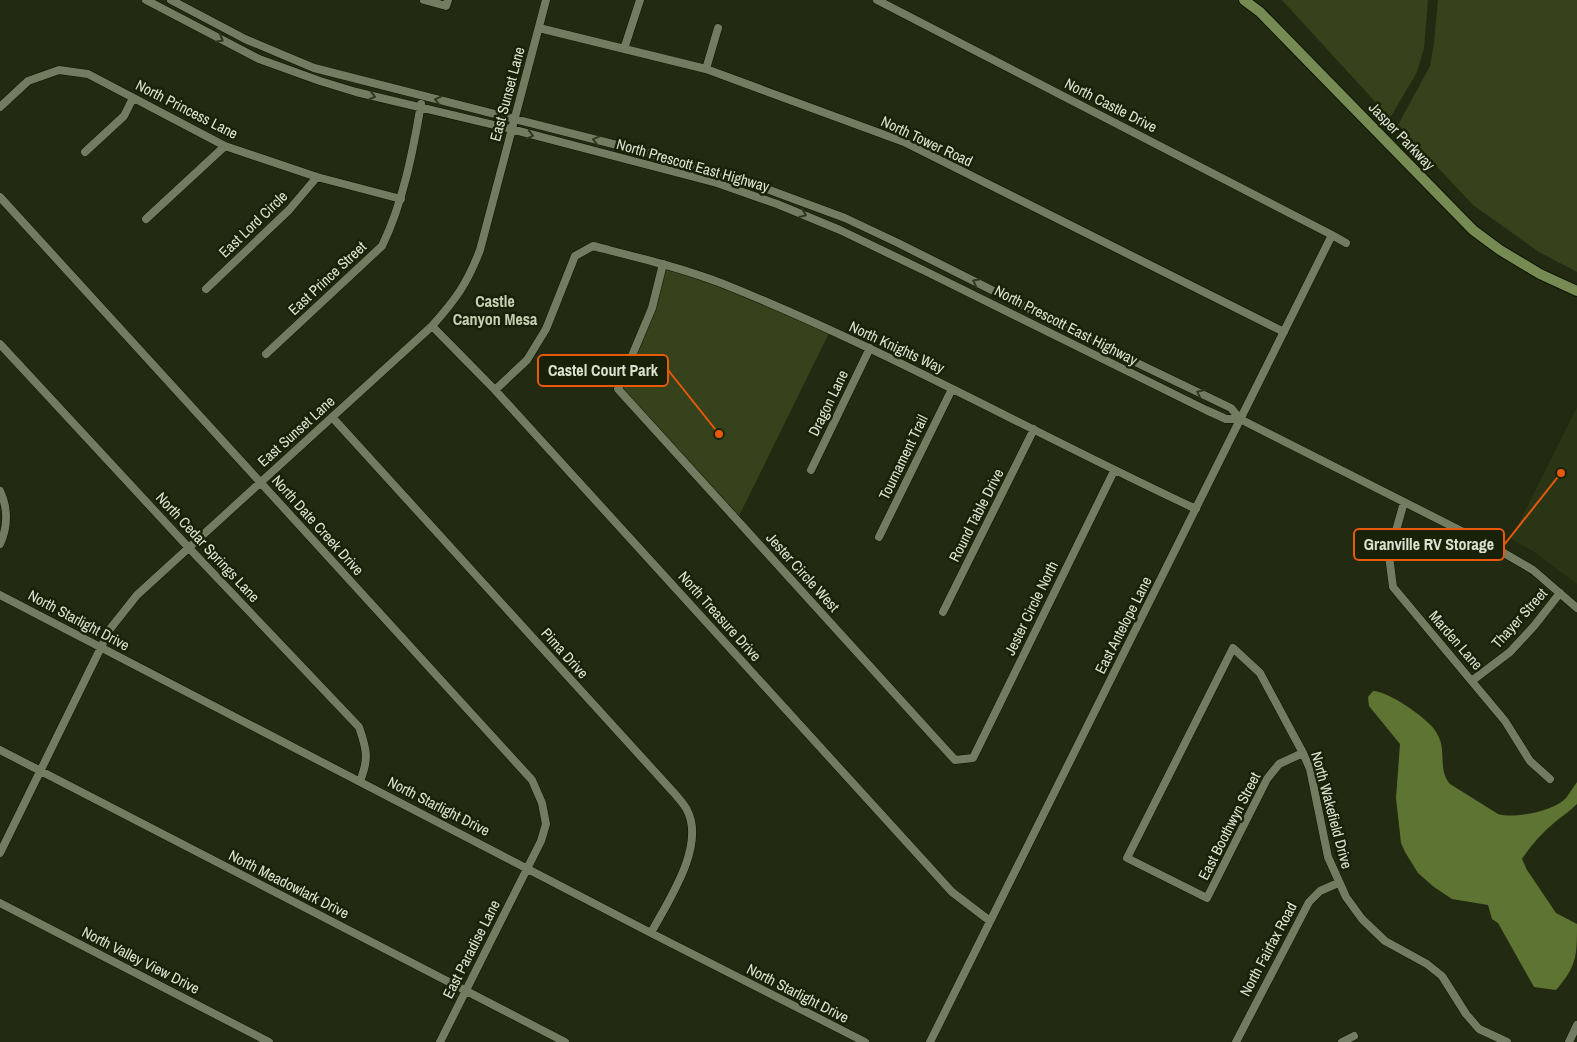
<svg xmlns="http://www.w3.org/2000/svg" width="1577" height="1042" font-family="'Archivo Narrow',sans-serif">
  <style>
    .built { fill: #2a3515 }
    .green { fill: #35421b }
    .water { fill: #5e7433 }
    .lines { fill: none; stroke-linecap: round; stroke-linejoin: round }
    .minor-casing { stroke: #0c1400; stroke-width: 9 }
    .major-casing { stroke: #0c1400; stroke-width: 12 }
    .minor { stroke: #717c60; stroke-width: 8 }
    .major { stroke: #768b53; stroke-width: 10 }
    .oneway { stroke: #2f381e }
    .labels { text-anchor: middle; dominant-baseline: central; stroke-width: 5; stroke-linejoin: round; paint-order: stroke }
    .street-label { font-size: 15px; fill: #dbe2d2; stroke: #192208 }
    .neighbourhood-label { font-size: 16px; font-weight: bold; fill: #c5d1b2; stroke: #192208 }
    .leader { fill: none; stroke: #e8590c; stroke-width: 2 }
    .callout-dot { fill: #e8590c; stroke: #192208; stroke-width: 2 }
    .callout { fill: #192208; stroke: #e8590c; stroke-width: 2 }
    .callout-label { font-size: 16px; text-anchor: middle; font-weight: bold; fill: #dbe2d2 }
  </style>
  <rect width="100%" height="100%" fill="#222b12"/>
  <path class="built" d="M 1577,407 L 1577,584 L 1533,551 L 1511,539 Z"/>
  <path class="green" d="M 1282,0 L 1428,0 L 1424,48 L 1417,72 L 1390,118 Z
    M 1438,0 L 1577,0 L 1577,272 L 1539,252 L 1473,205 L 1398,125 L 1430,66 L 1434,43 Z
    M 663,264 L 830,331 L 737,520 L 618,389 Z"/>
  <path class="water" d="M 1373,691 C 1388,691 1425,717 1434,729 C 1437,733 1440,739 1441,743 C 1444,757 1440,773 1450,784 L 1498,814 C 1515,819 1554,811 1566,798 C 1570,793 1573,787 1577,782 L 1577,804 C 1570,811 1562,816 1555,822 C 1542,833 1531,845 1522,859 L 1527,870 L 1556,913 L 1577,924 C 1577,956 1577,966 1556,990 L 1534,987 L 1498,923 L 1492,919 L 1488,905 L 1452,899 L 1434,887 L 1418,873 L 1405,852 L 1401,843 L 1396,798 L 1400,744 L 1369,706 L 1368,697 Z"/>
  <g class="lines">
    <defs>
      <path id="minor" d="M 146,0 L 259,59 L 320,81 L 356,92 L 511,129 L 717,183 L 777,204 L 840,230 L 925,271 L 1206,410 L 1226,419 L 1240,419
        M 171,0 L 245,39 L 314,68 L 680,161 L 737,178 L 845,218 L 898,243 L 1133,361 L 1231,408 L 1240,419 L 1497,549 L 1533,570 L 1577,608
        M 424,0 L 446,6 L 448,0
        M 877,0 L 1332,235
        M 539,28 L 706,69 L 904,142 L 1284,332
        M 624,49 L 640,0
        M 706,69 L 718,28
        M 0,107 L 28,81 L 59,70 L 88,74 L 225,146 L 317,177 L 401,199
        M 85,152 L 124,116 L 133,98
        M 0,197 L 532,780 L 542,803 L 546,824 L 541,841 L 440,1042
        M 146,219 L 225,146
        M 663,264 L 652,308 L 618,389 L 955,760 L 973,758 L 1114,471
        M 206,289 L 289,210 L 317,177
        M 432,326 L 495,390 L 952,892 L 990,921
        M 0,344 L 189,548 L 359,727 C 367,750 369,759 360,781
        M 266,354 L 382,246 C 403,203 413,151 421,104
        M 495,390 L 527,360 L 546,329 L 575,256 L 593,246 C 636,257 679,267 721,283 C 884,348 1037,435 1196,509
        M 332,417 L 675,794 C 679,799 684,804 687,810 C 706,846 668,901 651,933
        M 811,470 L 870,348
        M 0,491 C 8,508 8,527 0,544
        M 1404,502 L 1389,556 L 1393,587 L 1505,721 L 1530,761 L 1550,779
        M 879,537 L 952,389
        M 0,595 L 651,933 L 865,1042
        M 943,612 L 1034,429
        M 1473,680 L 1510,652 L 1534,626 L 1560,593
        M 0,750 L 565,1042
        M 1303,753 L 1279,764 L 1267,779 L 1207,898 L 1127,858 L 1233,648 L 1260,673 L 1303,753 L 1310,769 L 1328,857 L 1346,897 L 1362,919 L 1385,941 L 1427,964 L 1442,976 L 1466,1014 L 1479,1029 L 1507,1042
        M 0,853 L 110,629 L 137,595 L 432,326 C 456,299 467,284 480,250 L 546,0
        M 0,903 L 269,1042
        M 930,1042 L 1332,235 L 1346,243
        M 1236,1042 L 1309,902 L 1320,891 L 1338,883
        M 1342,1042 L 1354,1036
        M 1569,1042 L 1577,1025"/>
      <path id="major" d="M 1244,0 L 1260,12 L 1473,230 L 1500,250 L 1540,274 L 1577,291"/>
    </defs>
    <use href="#minor" class="minor-casing"/>
    <use href="#major" class="major-casing"/>
    <use href="#minor" class="minor"/>
    <use href="#major" class="major"/>
  </g>
  <defs><path id="oneway-chevron" d="M-2-3.5L2.5 0L-2 3.5" fill="none" stroke-width="1.6" stroke-linecap="round" stroke-linejoin="round" transform="scale(1.25)"/></defs>
  <g class="oneway">
    <use href="#oneway-chevron" transform="translate(220 39) rotate(28)"/>
    <use href="#oneway-chevron" transform="translate(372 96) rotate(14)"/>
    <use href="#oneway-chevron" transform="translate(438 100) rotate(-167)"/>
    <use href="#oneway-chevron" transform="translate(530 135) rotate(15)"/>
    <use href="#oneway-chevron" transform="translate(596 140) rotate(-165)"/>
    <use href="#oneway-chevron" transform="translate(803 214) rotate(22)"/>
    <use href="#oneway-chevron" transform="translate(976 282) rotate(-153)"/>
    <use href="#oneway-chevron" transform="translate(1200 393) rotate(-154)"/>
  </g>
  <g class="labels">
    <g class="street-label">
      <text transform="translate(507 94) rotate(-75)">East Sunset Lane</text>
      <text transform="translate(1111 105) rotate(27)">North Castle Drive</text>
      <text transform="translate(187 109) rotate(27)">North Princess Lane</text>
      <text transform="translate(1402 136) rotate(46)">Jasper Parkway</text>
      <text transform="translate(927 141) rotate(25)">North Tower Road</text>
      <text transform="translate(693 165) rotate(16)">North Prescott East Highway</text>
      <text transform="translate(253 224) rotate(-44)">East Lord Circle</text>
      <text transform="translate(327 278) rotate(-43)">East Prince Street</text>
      <text transform="translate(1066 325) rotate(27)">North Prescott East Highway</text>
      <text transform="translate(897 347) rotate(25)">North Knights Way</text>
      <text transform="translate(828 403) rotate(-64)">Dragon Lane</text>
      <text transform="translate(296 431) rotate(-42)">East Sunset Lane</text>
      <text transform="translate(903 457) rotate(-64)">Tournament Trail</text>
      <text transform="translate(976 515) rotate(-63)">Round Table Drive</text>
      <text transform="translate(318 525) rotate(48)">North Date Creek Drive</text>
      <text transform="translate(208 547) rotate(47)">North Cedar Springs Lane</text>
      <text transform="translate(803 572) rotate(48)">Jester Circle West</text>
      <text transform="translate(1031 608) rotate(-64)">Jester Circle North</text>
      <text transform="translate(720 616) rotate(48)">North Treasure Drive</text>
      <text transform="translate(1519 618) rotate(-48)">Thayer Street</text>
      <text transform="translate(79 620) rotate(28)">North Starlight Drive</text>
      <text transform="translate(1123 625) rotate(-63)">East Antelope Lane</text>
      <text transform="translate(1456 640) rotate(49)">Marden Lane</text>
      <text transform="translate(565 653) rotate(48)">Pima Drive</text>
      <text transform="translate(439 806) rotate(27)">North Starlight Drive</text>
      <text transform="translate(1332 810) rotate(75)">North Wakefield Drive</text>
      <text transform="translate(1229 826) rotate(-63)">East Boothwyn Street</text>
      <text transform="translate(289 884) rotate(27)">North Meadowlark Drive</text>
      <text transform="translate(471 949) rotate(-63)">East Paradise Lane</text>
      <text transform="translate(1268 949) rotate(-62)">North Fairfax Road</text>
      <text transform="translate(141 960) rotate(27)">North Valley View Drive</text>
      <text transform="translate(798 993) rotate(27)">North Starlight Drive</text>
    </g>
    <g class="neighbourhood-label">
      <text x="495" y="301">Castle<tspan x="495" dy="18">Canyon Mesa</tspan></text>
    </g>
  </g>
  <path class="leader" d="M719 434L668 370M1561 473L1504 545"/>
  <g class="callout-dot">
    <circle cx="719" cy="434" r="5"/>
    <circle cx="1561" cy="473" r="5"/>
  </g>
  <g class="callout">
    <rect x="538" y="355" width="130" height="31" rx="5"/>
    <rect x="1354" y="529" width="150" height="31" rx="5"/>
  </g>
  <g class="callout-label">
    <text x="603" y="376">Castel Court Park</text>
    <text x="1429" y="550">Granville RV Storage</text>
  </g>
</svg>
